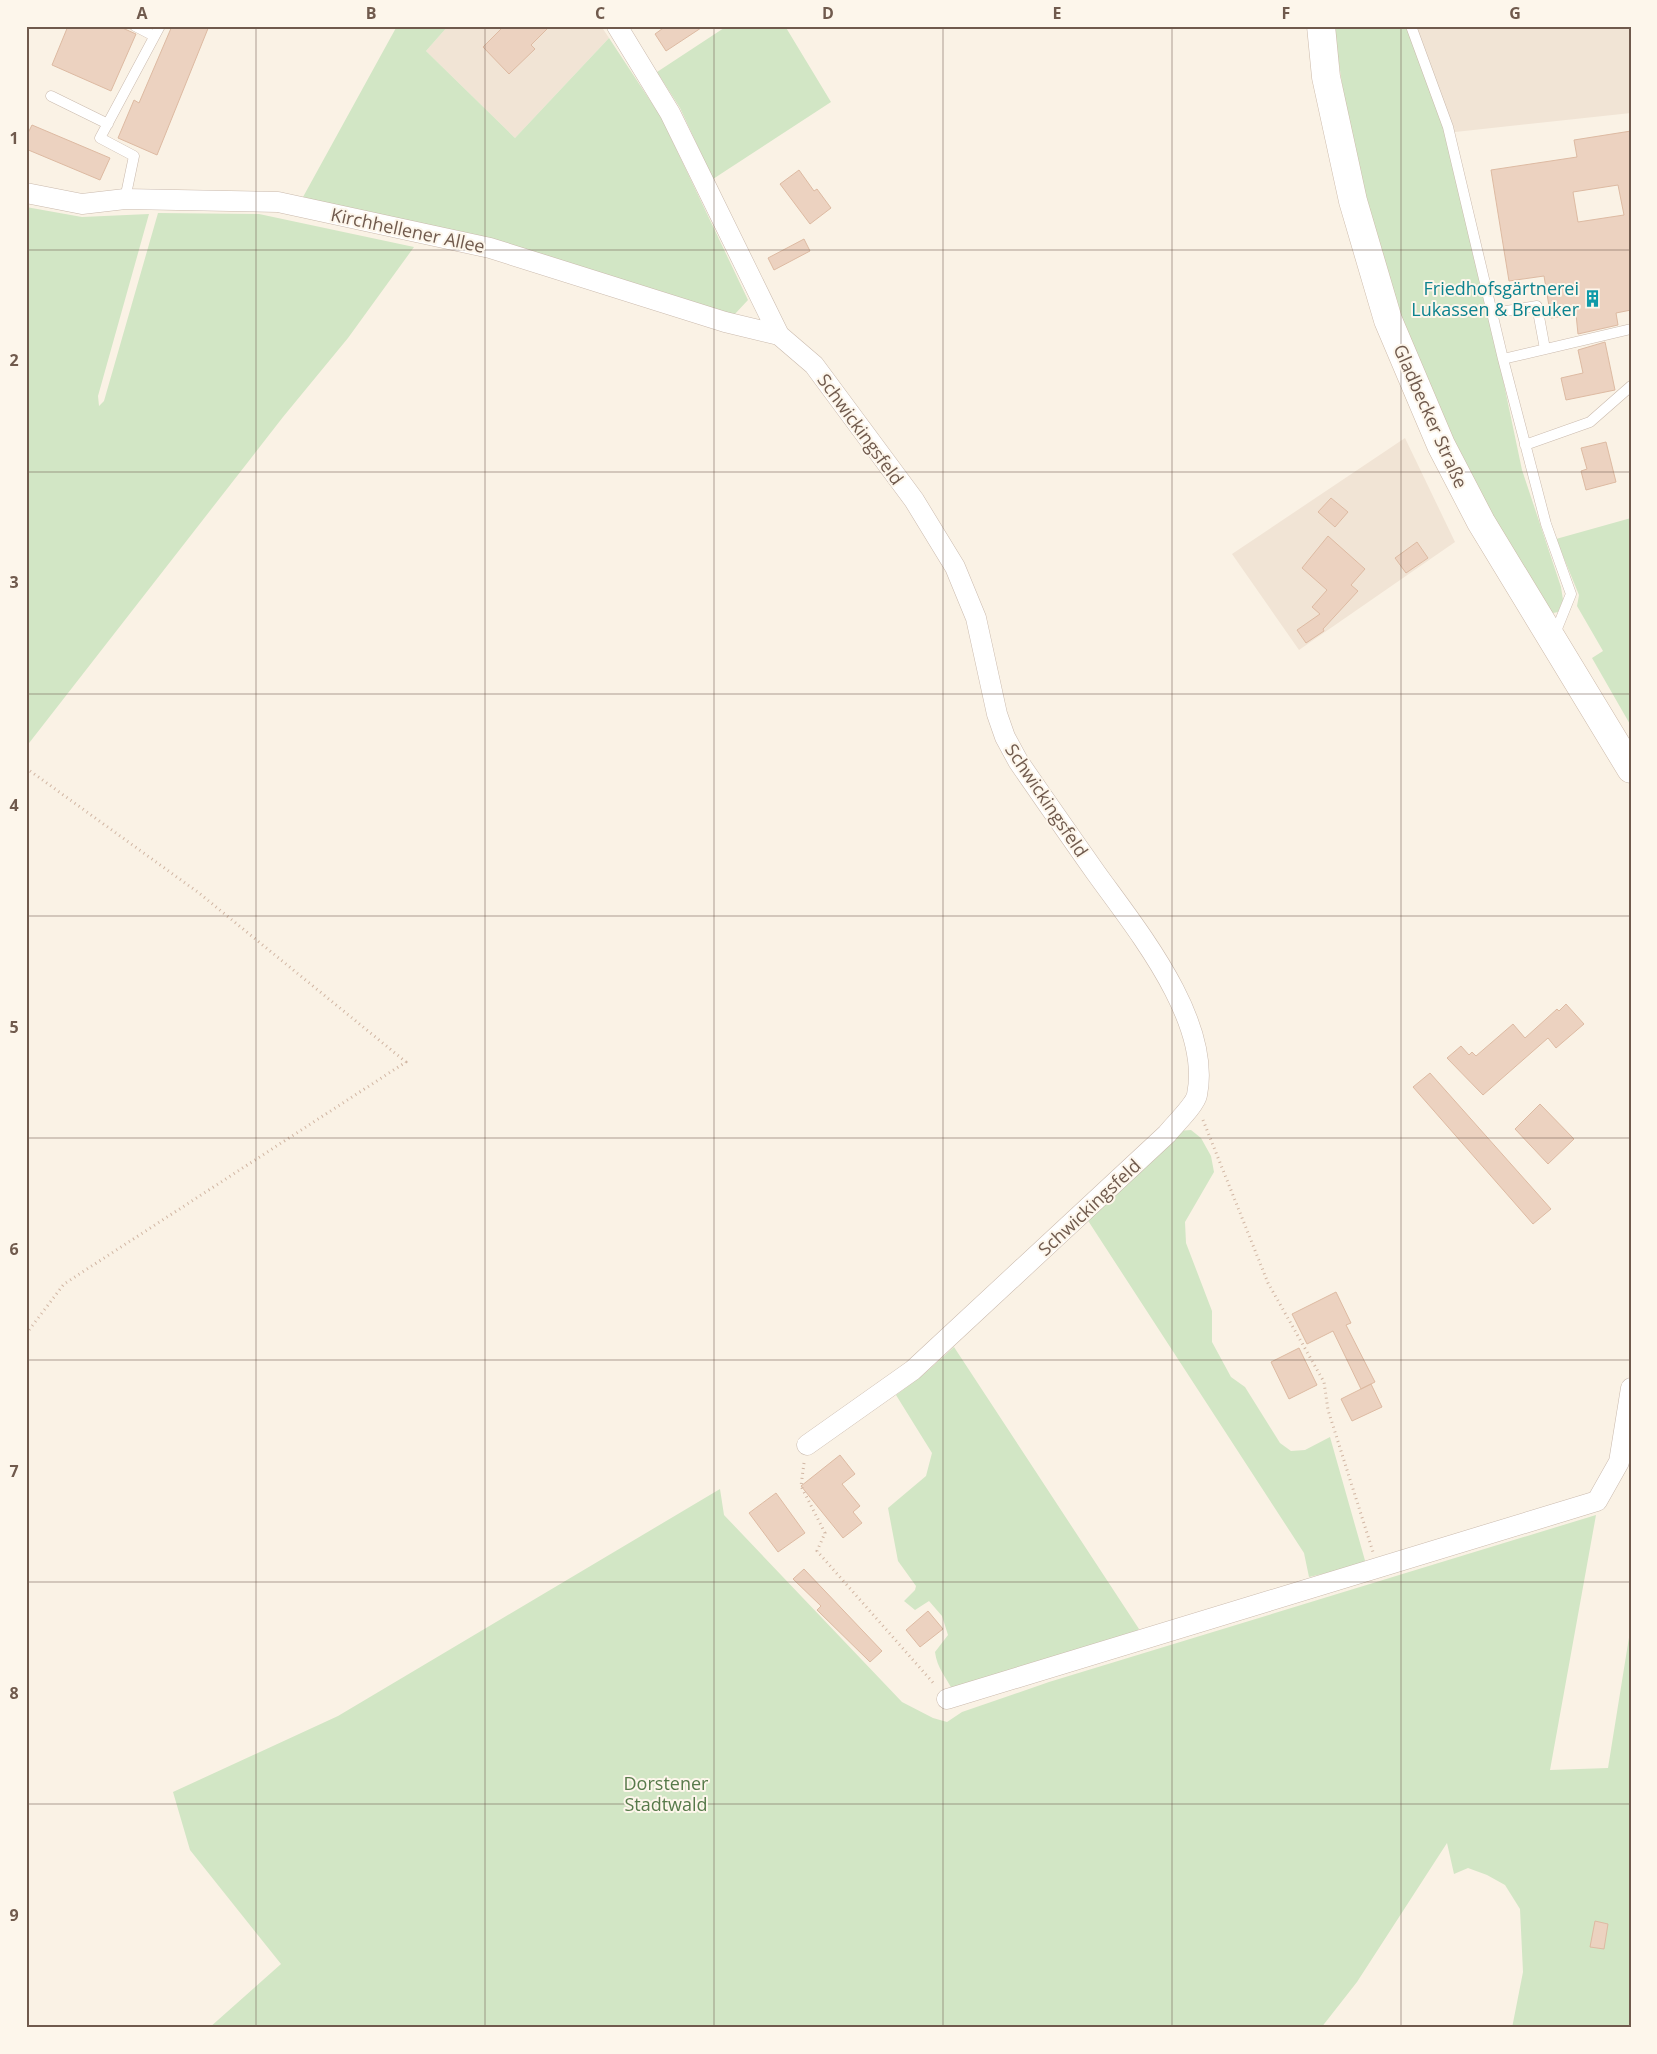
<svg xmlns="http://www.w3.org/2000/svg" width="1657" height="2054" font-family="'Open Sans',sans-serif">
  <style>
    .residential { fill: #f1e4d5 }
    .green { fill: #d2e6c5 }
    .building { fill: #ecd2c0; stroke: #ddbaa2; fill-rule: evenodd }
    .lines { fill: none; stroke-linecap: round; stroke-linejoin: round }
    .service-casing { stroke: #cabaad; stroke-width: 11 }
    .minor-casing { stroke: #cabaad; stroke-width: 21 }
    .secondary-casing { stroke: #cdbbab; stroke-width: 29 }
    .path { stroke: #d1b6a3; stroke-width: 3; stroke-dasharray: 1 4; stroke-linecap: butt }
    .service { stroke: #fff; stroke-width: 10 }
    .minor { stroke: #fff; stroke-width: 20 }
    .secondary { stroke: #fff; stroke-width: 28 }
    .grid { fill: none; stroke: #705a4d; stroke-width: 1; stroke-opacity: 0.55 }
    .labels { text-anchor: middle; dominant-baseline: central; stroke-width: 4; stroke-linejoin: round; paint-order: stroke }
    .street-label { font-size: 18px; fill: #705a4d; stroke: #fdf6eb }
    .culture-label { font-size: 18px; fill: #0d838f; stroke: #fdf6eb; text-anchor: end }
    .park-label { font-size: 18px; fill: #577a4a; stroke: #fdf6eb }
    .neatline { fill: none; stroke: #705a4d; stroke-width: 2 }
    .grid-label { font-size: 16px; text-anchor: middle; font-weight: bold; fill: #705a4d }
  </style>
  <rect width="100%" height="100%" fill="#faf2e5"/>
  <path class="residential" d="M 448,26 L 601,26 L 609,38 L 515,138 L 426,51 Z
    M 1408,26 L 1631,26 L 1631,113 L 1446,133 Z
    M 1405,438 L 1455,542 L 1299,650 L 1232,554 Z"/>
  <path class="green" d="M 397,26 L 448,26 L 426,51 L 515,138 L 609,38 L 661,117 L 748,300 L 734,315 L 446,233 L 303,197 Z
    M 727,26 L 785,26 L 831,102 L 713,179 L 680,108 L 657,72 Z
    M 1334,26 L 1408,26 L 1446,133 L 1481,275 L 1522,470 L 1561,587 L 1563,600 L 1558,612 L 1553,613 L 1549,609 C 1527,572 1502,534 1481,496 C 1403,351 1353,189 1334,26 Z
    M 26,207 L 82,217 L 149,214 L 98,396 L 99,406 L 104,401 L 158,213 L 259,214 L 414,247 L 348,338 L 283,417 L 26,747 Z
    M 1631,518 L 1631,726 L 1592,658 L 1603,651 L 1577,606 L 1579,595 L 1556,539 Z
    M 1191,1130 L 1201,1138 L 1211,1156 L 1214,1172 L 1185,1222 L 1186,1243 L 1212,1311 L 1212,1342 L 1231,1377 L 1245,1387 L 1280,1443 L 1291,1451 L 1305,1450 L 1330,1437 L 1366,1564 L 1309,1577 L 1304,1553 L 1085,1216 L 1177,1131 Z
    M 954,1347 L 1139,1629 L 1124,1642 L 953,1691 C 946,1677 937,1668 935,1652 L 948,1635 L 942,1616 L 929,1601 L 915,1610 L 904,1601 L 915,1590 L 916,1586 L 898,1561 L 888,1508 L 926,1476 L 932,1453 L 896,1395 L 923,1375 Z
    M 720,1489 L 724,1515 L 902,1702 L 933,1718 L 947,1722 L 962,1712 L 1049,1682 L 1596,1515 L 1550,1770 L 1608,1768 L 1631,1625 L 1631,2028 L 1512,2028 L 1523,1972 L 1520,1909 L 1505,1885 L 1487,1875 L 1468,1868 L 1454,1874 L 1447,1843 L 1357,1982 L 1321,2028 L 209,2028 L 281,1964 L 190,1850 L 173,1792 L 338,1716 Z"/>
  <path class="building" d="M 68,26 L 118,26 L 136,34 L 111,91 L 52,65 Z
    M 172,26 L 209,26 L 157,155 L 118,138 L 134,100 L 139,103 Z
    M 504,26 L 550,26 L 531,45 L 535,49 L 509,74 L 483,47 Z
    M 666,26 L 704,26 L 666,51 L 655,34 Z
    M 32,125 L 110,158 L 100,180 L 26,149 L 26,137 Z
    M 1631,131 L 1631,310 L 1616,313 L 1618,325 L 1578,334 L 1576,314 L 1551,318 L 1544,276 L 1509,281 L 1491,170 L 1577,157 L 1574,140 ZM 1618,185 L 1624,215 L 1578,222 L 1573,192 Z
    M 799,170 L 814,191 L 817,189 L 831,208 L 810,224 L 780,184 Z
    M 804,239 L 810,251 L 774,270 L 768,258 Z
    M 1605,342 L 1615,390 L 1566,400 L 1561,378 L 1583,373 L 1578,350 Z
    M 1606,442 L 1616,482 L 1586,490 L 1581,471 L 1587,469 L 1581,448 Z
    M 1331,498 L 1348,512 L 1335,527 L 1318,512 Z
    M 1328,536 L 1365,569 L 1351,585 L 1358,591 L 1323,629 L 1324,631 L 1306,643 L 1297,630 L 1320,614 L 1312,607 L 1327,590 L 1302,568 Z
    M 1417,542 L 1428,558 L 1406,573 L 1395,558 Z
    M 1566,1004 L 1584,1024 L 1556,1048 L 1548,1038 L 1483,1095 L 1447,1058 L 1461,1046 L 1469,1055 L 1472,1052 L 1476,1056 L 1513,1024 L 1525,1038 L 1557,1009 L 1559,1011 Z
    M 1430,1073 L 1551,1209 L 1533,1224 L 1413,1087 Z
    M 1540,1104 L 1574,1139 L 1548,1164 L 1515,1129 Z
    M 1336,1292 L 1351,1323 L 1346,1325 L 1375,1382 L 1361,1389 L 1333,1331 L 1307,1344 L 1292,1314 Z
    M 1299,1348 L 1317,1385 L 1289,1399 L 1271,1362 Z
    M 1371,1384 L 1382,1407 L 1352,1421 L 1341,1399 Z
    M 840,1455 L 855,1474 L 842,1484 L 860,1506 L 853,1512 L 862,1523 L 843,1538 L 801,1486 Z
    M 776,1493 L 805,1533 L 778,1552 L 749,1513 Z
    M 804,1569 L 882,1651 L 870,1662 L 817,1610 L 821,1606 L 793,1579 Z
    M 928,1611 L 943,1629 L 920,1647 L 906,1630 Z
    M 1595,1921 L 1608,1924 L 1604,1949 L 1590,1947 Z"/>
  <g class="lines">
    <defs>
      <path id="service" d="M 135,26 L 154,36
        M 1411,26 L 1448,127 L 1503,359 L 1546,524 L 1571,594 L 1554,636
        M 51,96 L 108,124
        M 125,199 L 134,156 L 100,138 L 160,26
        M 1494,313 L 1537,306 L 1545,349
        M 1503,359 L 1631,329
        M 1525,445 L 1590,422 L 1631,386"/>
      <path id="minor" d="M 617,26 L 670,113 L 779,335 L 814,365 L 914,500 L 955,567 L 976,618 L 997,714 L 1005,737 L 1018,761 C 1044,799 1070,836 1096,873 C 1137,930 1212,1021 1197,1095 C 1195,1105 1174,1125 1167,1134 L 913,1370 L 807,1445
        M 26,193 L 82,204 L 125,199 L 278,202 L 490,248 L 725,322 L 779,335
        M 947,1699 L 1597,1501 L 1619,1462 L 1631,1388"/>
      <path id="secondary" d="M 1321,26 L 1326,77 L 1353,201 L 1388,320 L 1441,445 L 1481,522 L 1631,769"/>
    </defs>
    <use href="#service" class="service-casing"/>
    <use href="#minor" class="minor-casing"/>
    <use href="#secondary" class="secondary-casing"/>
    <path class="path" d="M 26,768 L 199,893 L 406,1062 L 64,1284 L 26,1334
      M 1203,1120 L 1268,1283 L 1324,1382 L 1328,1410 L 1373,1552
      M 804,1463 L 801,1486 L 825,1533 L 817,1551 L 935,1685"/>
    <use href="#service" class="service"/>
    <use href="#minor" class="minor"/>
    <use href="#secondary" class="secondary"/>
  </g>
  <path class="grid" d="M 256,26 L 256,2028M 485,26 L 485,2028M 714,26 L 714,2028M 943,26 L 943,2028M 1172,26 L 1172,2028M 1401,26 L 1401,2028M 26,250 L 1631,250M 26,472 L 1631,472M 26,694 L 1631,694M 26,916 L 1631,916M 26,1138 L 1631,1138M 26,1360 L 1631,1360M 26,1582 L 1631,1582M 26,1804 L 1631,1804"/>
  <defs>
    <symbol id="building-bare" viewBox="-9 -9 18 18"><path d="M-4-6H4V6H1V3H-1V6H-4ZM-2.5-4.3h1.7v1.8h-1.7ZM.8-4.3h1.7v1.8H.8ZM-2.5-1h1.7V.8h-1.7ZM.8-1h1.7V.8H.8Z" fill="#0f9aa8" stroke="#fdf6eb" stroke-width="2.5" paint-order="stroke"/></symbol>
  </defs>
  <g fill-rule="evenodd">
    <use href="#building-bare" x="1580" y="286" width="25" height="25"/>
  </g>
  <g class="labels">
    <g class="street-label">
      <text transform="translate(408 230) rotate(12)">Kirchhellener Allee</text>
      <text transform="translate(1431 416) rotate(66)">Gladbecker Straße</text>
      <text transform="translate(861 429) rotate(54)">Schwickingsfeld</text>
      <text transform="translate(1047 800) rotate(56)">Schwickingsfeld</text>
      <text transform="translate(1089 1207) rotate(-43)">Schwickingsfeld</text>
    </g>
    <g class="culture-label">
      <text x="1579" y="288">Friedhofsgärtnerei<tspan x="1579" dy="21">Lukassen &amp; Breuker</tspan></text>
    </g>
    <g class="park-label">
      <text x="666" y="1783">Dorstener<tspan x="666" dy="21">Stadtwald</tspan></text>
    </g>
  </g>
  <rect width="1657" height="2054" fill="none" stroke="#fdf6eb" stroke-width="55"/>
  <rect x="28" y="28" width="1602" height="1998" class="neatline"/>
  <g class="grid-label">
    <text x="142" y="19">A</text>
    <text x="371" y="19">B</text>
    <text x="600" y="19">C</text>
    <text x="828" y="19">D</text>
    <text x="1057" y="19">E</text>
    <text x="1286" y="19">F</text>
    <text x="1515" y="19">G</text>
    <text x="14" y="144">1</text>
    <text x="14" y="366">2</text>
    <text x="14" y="588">3</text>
    <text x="14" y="811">4</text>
    <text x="14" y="1033">5</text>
    <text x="14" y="1255">6</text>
    <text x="14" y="1477">7</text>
    <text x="14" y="1699">8</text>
    <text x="14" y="1921">9</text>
  </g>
</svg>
